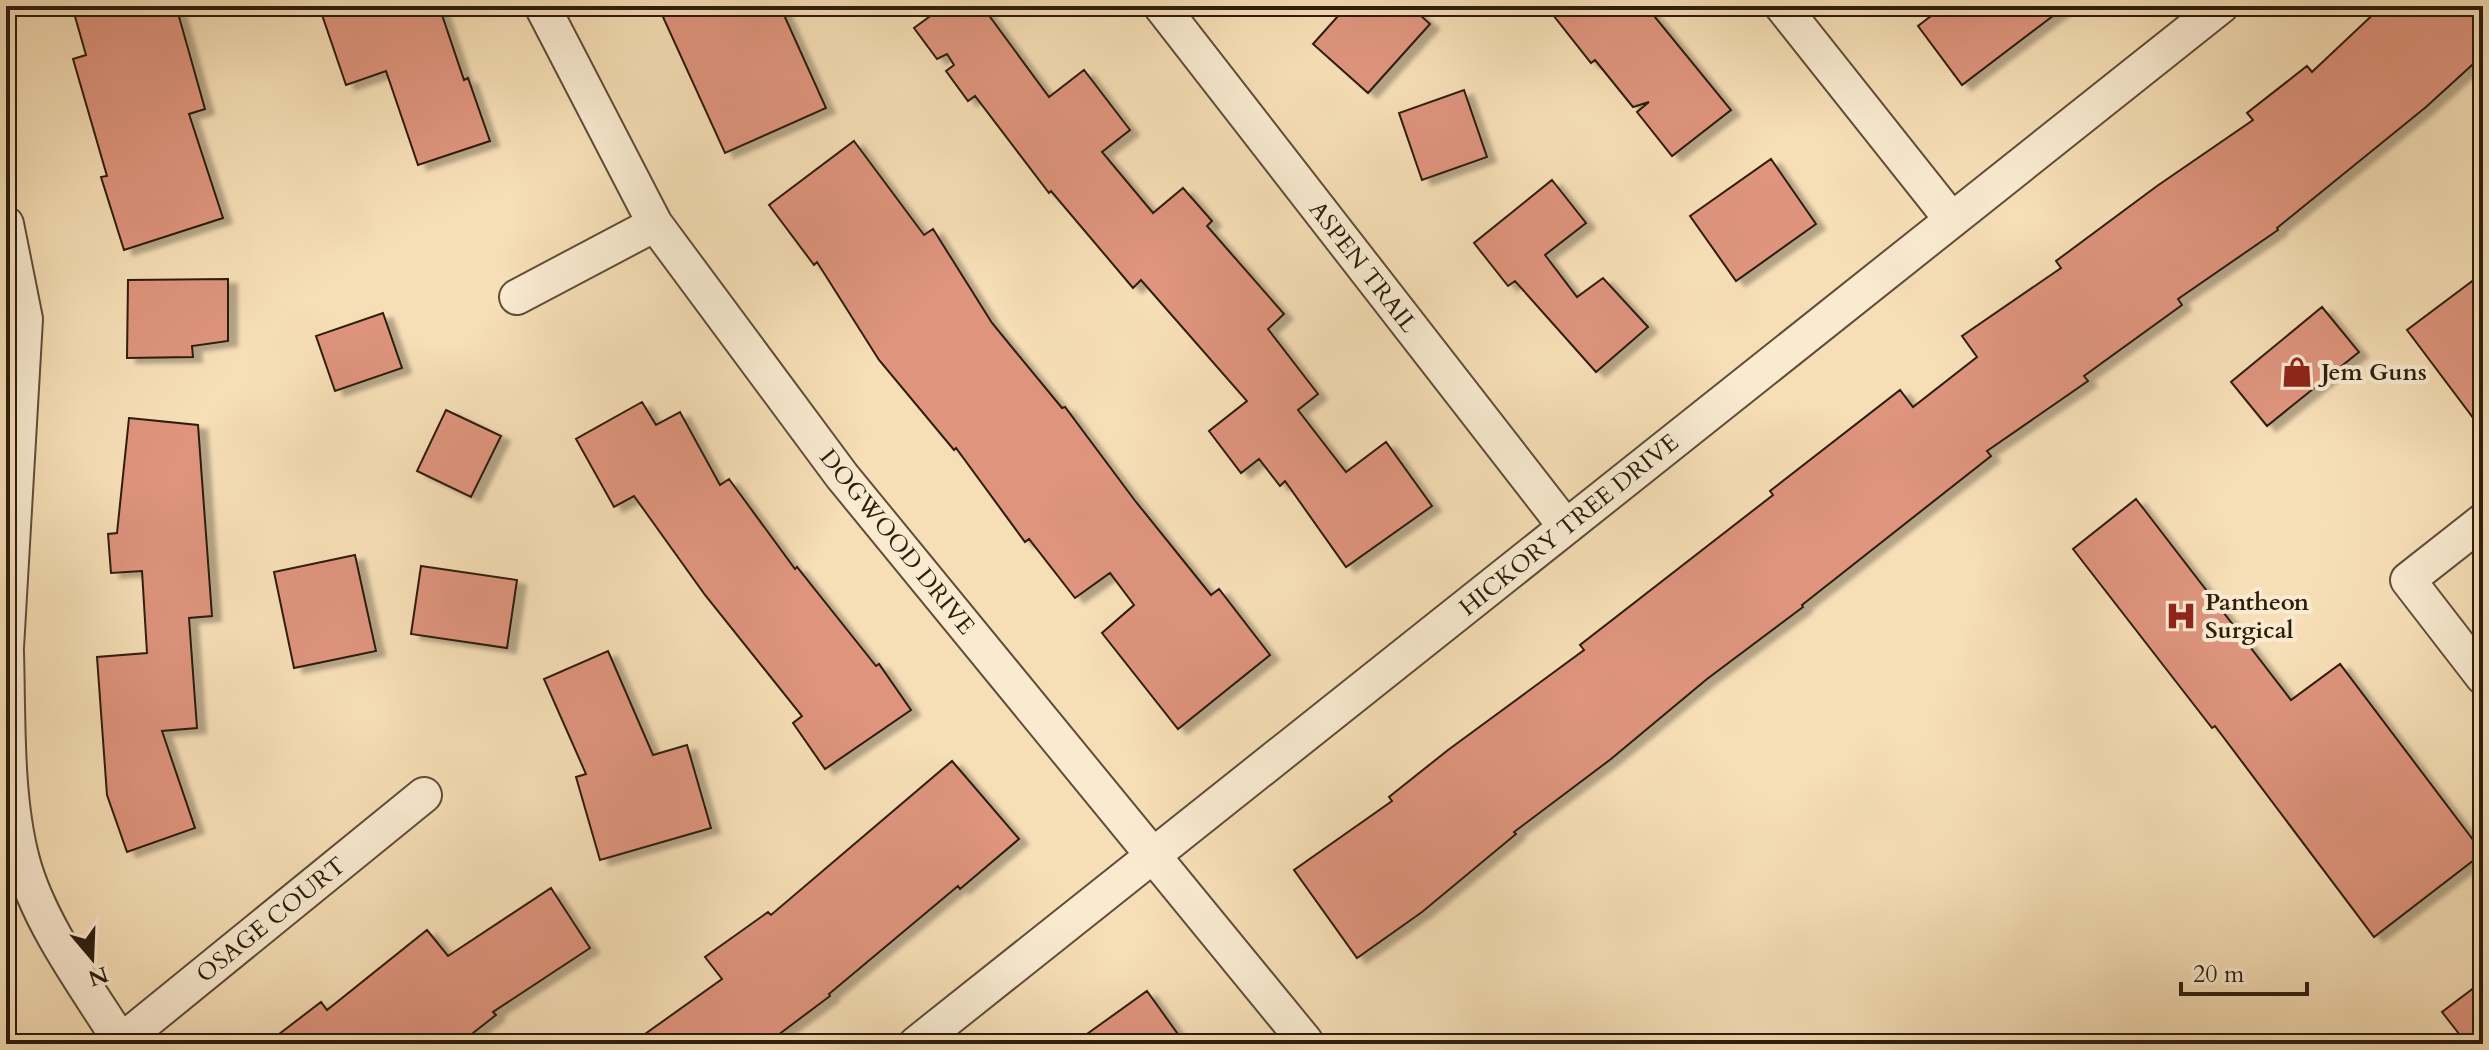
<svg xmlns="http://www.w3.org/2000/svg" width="2489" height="1050" font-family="Cardo,serif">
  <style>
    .building { fill: #de947d; stroke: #2d1d0d; stroke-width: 2; filter: url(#shadow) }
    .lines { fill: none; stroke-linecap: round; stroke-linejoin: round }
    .minor-casing { stroke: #5f4d37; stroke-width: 38 }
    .minor { stroke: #f9ead0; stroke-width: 34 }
    .labels { text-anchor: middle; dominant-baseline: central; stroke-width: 8; stroke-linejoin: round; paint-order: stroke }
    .street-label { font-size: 24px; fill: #2d1d0d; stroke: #f9ead0 }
    .poi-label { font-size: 24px; font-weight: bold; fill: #2d1d0d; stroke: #f9ead0; text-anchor: start }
  </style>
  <defs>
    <filter id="shadow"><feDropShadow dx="9" dy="5" stdDeviation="2" flood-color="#0004"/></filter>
  </defs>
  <rect width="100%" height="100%" fill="#f6deb6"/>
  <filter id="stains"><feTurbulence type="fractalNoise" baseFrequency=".0025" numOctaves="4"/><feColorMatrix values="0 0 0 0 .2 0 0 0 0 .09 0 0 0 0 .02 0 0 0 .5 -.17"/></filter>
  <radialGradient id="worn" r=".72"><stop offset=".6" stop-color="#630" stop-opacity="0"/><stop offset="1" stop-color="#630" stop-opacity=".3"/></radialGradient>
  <path class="building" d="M 72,6 L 176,6 L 205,109 L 189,114 L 223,218 L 124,250 L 101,177 L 107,176 L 73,59 L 86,55 Z
    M 319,6 L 439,6 L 464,80 L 468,78 L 490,141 L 418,165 L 386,71 L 346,85 Z
    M 658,6 L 780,6 L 826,108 L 725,153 Z
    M 944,6 L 982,6 L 1049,97 L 1084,70 L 1130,130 L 1102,152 L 1153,213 L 1183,188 L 1212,221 L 1207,226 L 1284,314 L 1268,329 L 1318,394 L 1298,410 L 1346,472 L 1386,442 L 1432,506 L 1346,567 L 1285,481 L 1280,486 L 1259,459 L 1241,473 L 1209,431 L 1247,401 L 1141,280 L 1133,288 L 1051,191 L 1049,193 L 975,96 L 968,101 L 946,71 L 954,65 L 947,54 L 937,59 L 914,28 Z
    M 1347,6 L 1410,6 L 1430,24 L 1368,93 L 1313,44 Z
    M 1546,6 L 1646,6 L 1731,110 L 1672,156 L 1637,112 L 1649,102 L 1633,107 L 1595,60 L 1591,63 Z
    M 1944,6 L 2066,6 L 1962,85 L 1918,26 Z
    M 2382,6 L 2483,6 L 2483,55 L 2426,107 L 2277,228 L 2278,230 L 2178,299 L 2182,305 L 2084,376 L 2088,381 L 1987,451 L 1991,456 L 1802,605 L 1803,607 L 1707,679 L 1611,759 L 1514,832 L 1516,834 L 1422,912 L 1357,958 L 1294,870 L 1392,801 L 1389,797 L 1448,750 L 1584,650 L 1580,645 L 1773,495 L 1770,491 L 1900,390 L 1913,407 L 1977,357 L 1962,336 L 2061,268 L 2056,261 L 2157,186 L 2253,120 L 2247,113 L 2307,66 L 2312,72 Z
    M 1464,90 L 1487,157 L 1422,180 L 1399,113 Z
    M 854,141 L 924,235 L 933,229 L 992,323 L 1062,408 L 1065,407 L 1136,502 L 1211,595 L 1219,589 L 1270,655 L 1178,729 L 1102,633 L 1134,605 L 1110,573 L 1075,598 L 1029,539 L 1025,542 L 956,448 L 954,450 L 879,360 L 817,262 L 814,265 L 769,205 Z
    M 1771,159 L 1816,224 L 1736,281 L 1690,216 Z
    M 1552,180 L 1586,223 L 1545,255 L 1577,297 L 1603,278 L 1648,327 L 1596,372 L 1515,281 L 1508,286 L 1474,243 Z
    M 2483,273 L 2483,431 L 2407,330 Z
    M 228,279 L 228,341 L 192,346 L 193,357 L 127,358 L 128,280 Z
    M 2322,307 L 2359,352 L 2267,426 L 2231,382 Z
    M 383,313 L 402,368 L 335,391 L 316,336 Z
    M 642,402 L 656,425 L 680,412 L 720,485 L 729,479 L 795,569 L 797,567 L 876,666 L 879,664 L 911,710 L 825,769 L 793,723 L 802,716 L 705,595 L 634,496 L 614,507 L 576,439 Z
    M 446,410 L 501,436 L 471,497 L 417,471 Z
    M 129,418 L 198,425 L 212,616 L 189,618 L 197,728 L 162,731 L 195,828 L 127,852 L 107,795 L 97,657 L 147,653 L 142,571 L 111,573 L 108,534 L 117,533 Z
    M 2136,499 L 2291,700 L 2340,664 L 2483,853 L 2374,937 L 2215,726 L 2212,728 L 2073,549 Z
    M 355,555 L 376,651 L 294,668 L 274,572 Z
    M 421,566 L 517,580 L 507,648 L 411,634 Z
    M 608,651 L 653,755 L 687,745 L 711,828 L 600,860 L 576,777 L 586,774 L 544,679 Z
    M 952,761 L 1019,839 L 960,889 L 958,886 L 829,994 L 830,996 L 766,1044 L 631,1044 L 722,979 L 705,957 L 768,912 L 771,915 Z
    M 551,888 L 590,948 L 493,1012 L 496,1015 L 459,1044 L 266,1044 L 321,1002 L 327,1010 L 427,930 L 448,956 Z
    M 2483,981 L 2483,1044 L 2467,1044 L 2442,1012 Z
    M 1147,991 L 1185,1044 L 1073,1044 Z"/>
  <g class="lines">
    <defs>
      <path id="minor" d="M 542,6 L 655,224 L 842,476 L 1305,1041
        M 1161,6 L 1566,527
        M 1782,6 L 1952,220
        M 6,224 L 25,319 L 6,648
        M 517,297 L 655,224
        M 2483,521 L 2408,580 L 2483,677
        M 6,652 C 8,718 5,796 22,860 C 39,924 86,986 121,1042
        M 118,1044 L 424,795
        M 916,1044 L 2221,6"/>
    </defs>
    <use href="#minor" class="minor-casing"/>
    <use href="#minor" class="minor"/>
  </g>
  <defs>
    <symbol id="shop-bare" viewBox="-9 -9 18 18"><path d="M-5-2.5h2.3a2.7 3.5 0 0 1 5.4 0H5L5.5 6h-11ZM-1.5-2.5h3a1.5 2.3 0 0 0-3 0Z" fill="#8f2418" stroke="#f9ead0" stroke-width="2.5" paint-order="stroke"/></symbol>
    <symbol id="hospital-bare" viewBox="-9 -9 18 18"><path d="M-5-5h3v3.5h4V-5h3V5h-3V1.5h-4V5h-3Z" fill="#8f2418" stroke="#f9ead0" stroke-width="2.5" paint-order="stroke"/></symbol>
  </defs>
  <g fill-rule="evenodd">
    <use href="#shop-bare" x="2275" y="350" width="44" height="44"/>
    <use href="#hospital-bare" x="2159" y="594" width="44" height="44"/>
  </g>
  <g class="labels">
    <g class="street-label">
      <text transform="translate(1363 267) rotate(52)">ASPEN TRAIL</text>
      <text transform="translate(1569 525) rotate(-39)">HICKORY TREE DRIVE</text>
      <text transform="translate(897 542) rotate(51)">DOGWOOD DRIVE</text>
      <text transform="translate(271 920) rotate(-39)">OSAGE COURT</text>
    </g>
    <g class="poi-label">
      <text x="2321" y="372">Jem Guns</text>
      <text x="2205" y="602">Pantheon<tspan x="2205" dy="28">Surgical</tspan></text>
    </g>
  </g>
  <rect width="2489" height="1050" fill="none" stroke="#f6deb6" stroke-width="32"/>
  <rect x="8" y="8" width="2473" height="1034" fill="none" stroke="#2d1d0d" stroke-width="4"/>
  <rect x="16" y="16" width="2457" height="1018" fill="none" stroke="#2d1d0d" stroke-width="2"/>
  <g transform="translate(92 958) rotate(161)" stroke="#f9ead0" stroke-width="6" paint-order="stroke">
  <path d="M0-6L14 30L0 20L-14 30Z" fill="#2d1d0d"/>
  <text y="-12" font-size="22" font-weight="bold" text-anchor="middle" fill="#2d1d0d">N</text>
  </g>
  <path d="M2181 982v12h126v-12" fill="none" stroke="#2d1d0d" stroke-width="4"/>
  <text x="2193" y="982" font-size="24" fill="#2d1d0d" stroke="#f9ead0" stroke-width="6" paint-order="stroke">20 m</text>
  <rect width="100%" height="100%" filter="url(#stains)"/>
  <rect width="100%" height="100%" fill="url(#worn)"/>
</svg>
